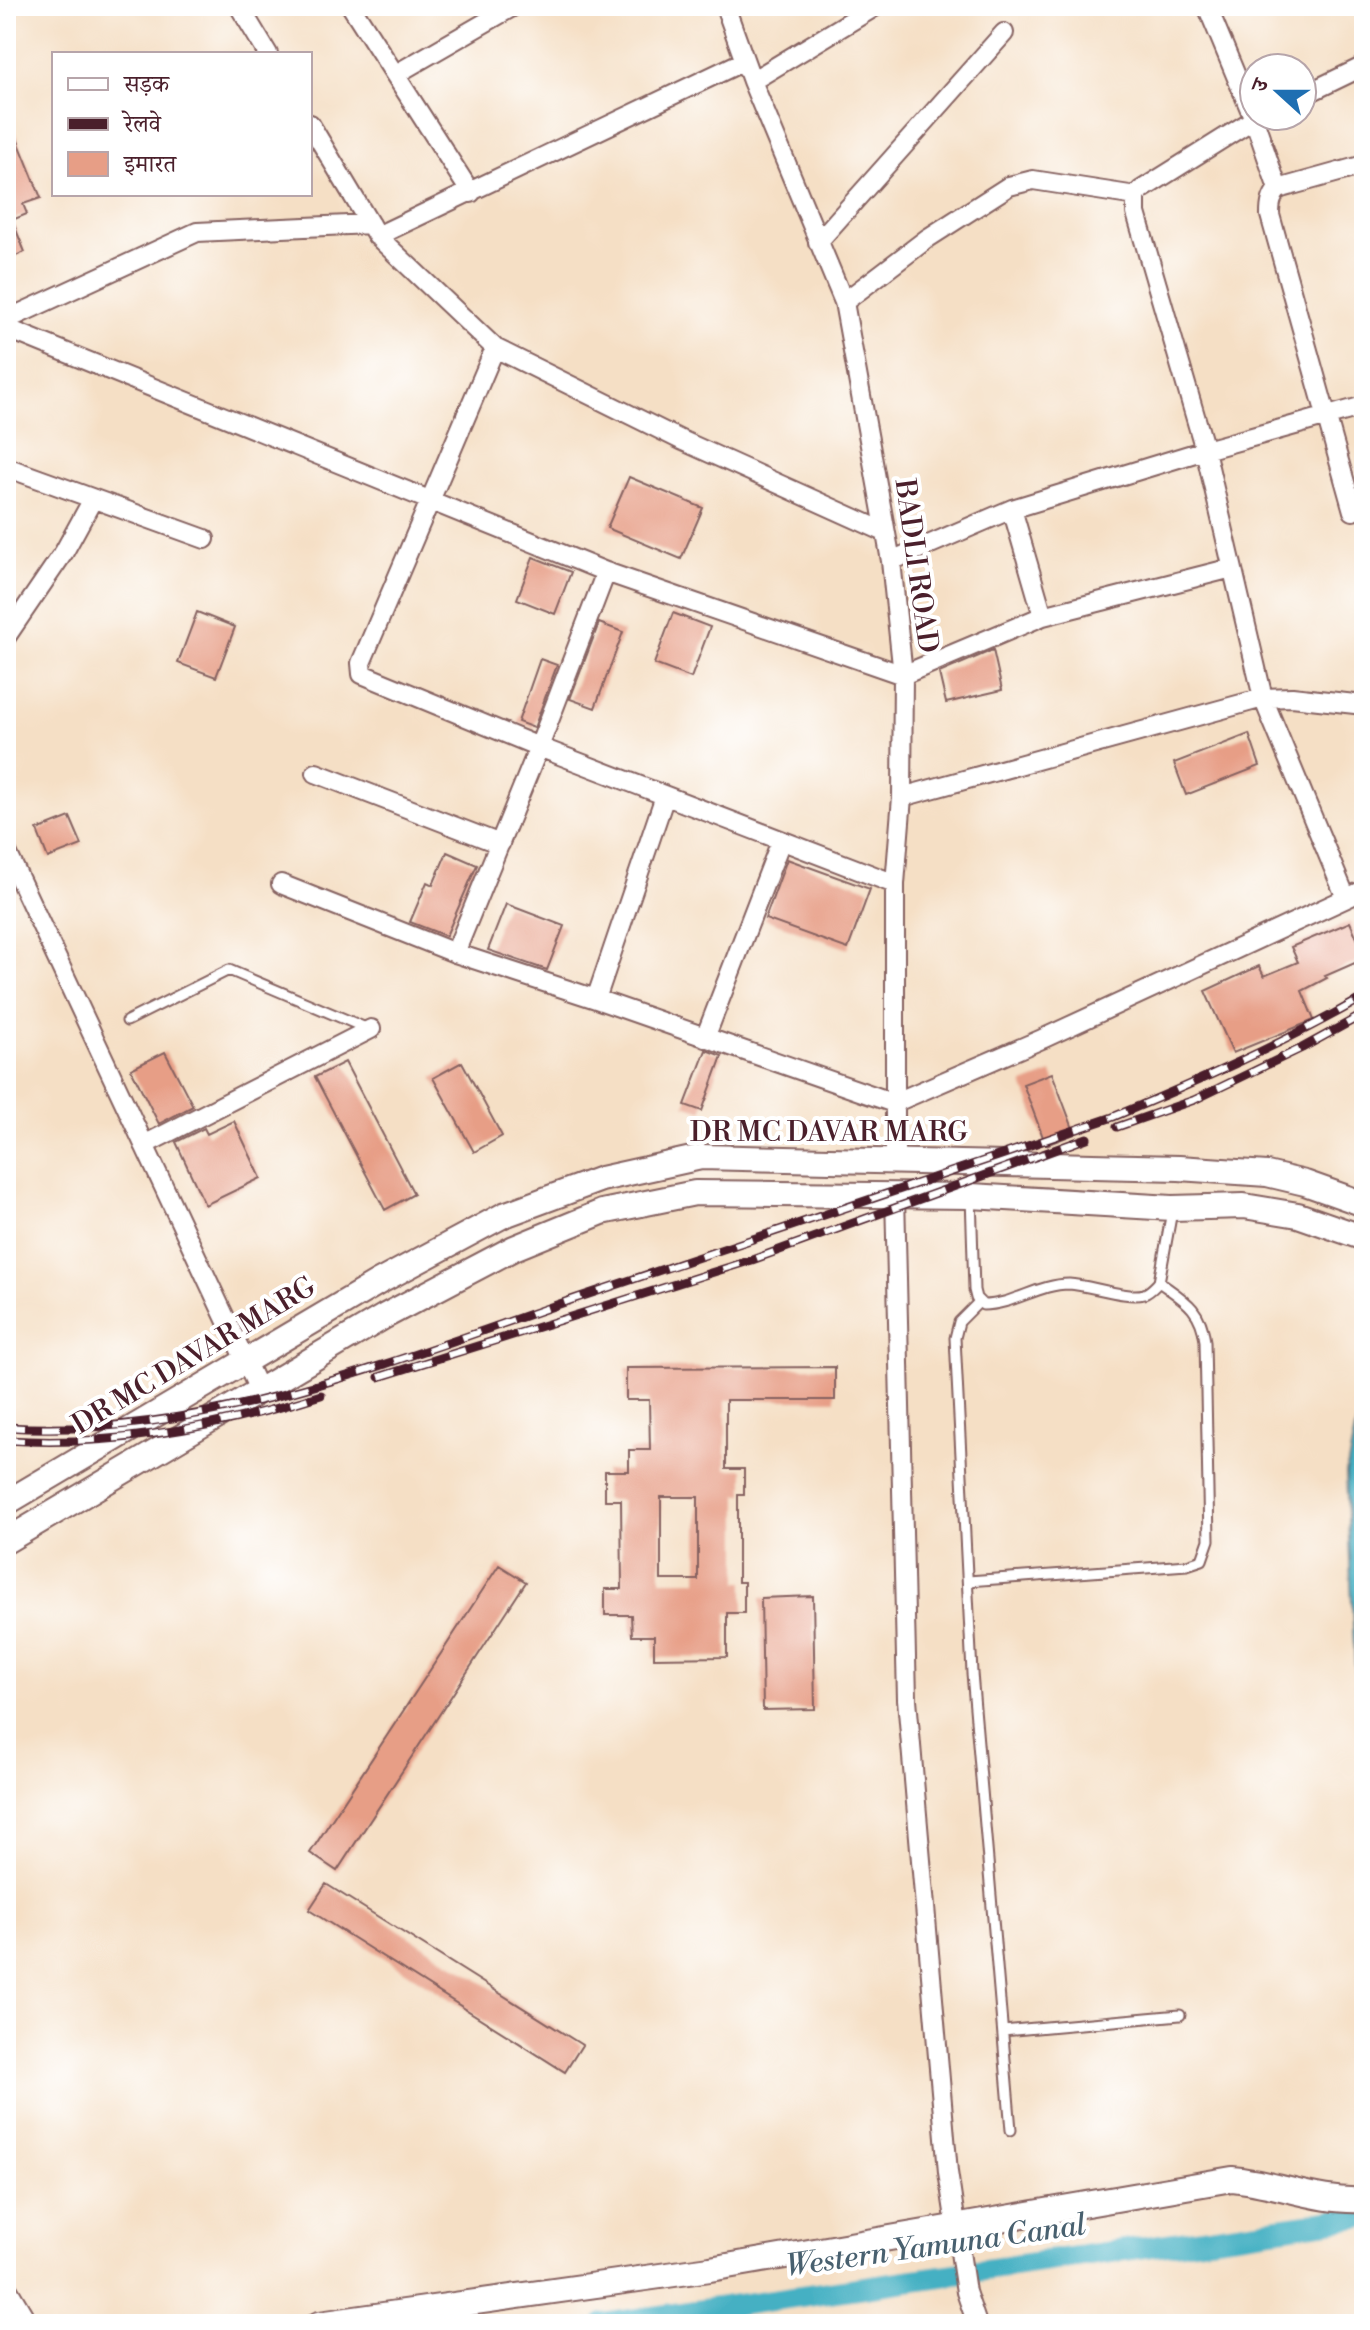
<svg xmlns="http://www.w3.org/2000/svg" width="1370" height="2330" font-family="'Libre Bodoni','Noto Serif Devanagari',serif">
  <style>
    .water { fill: #45b0c3; stroke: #486877; stroke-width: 2 }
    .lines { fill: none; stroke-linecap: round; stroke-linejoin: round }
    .canal { stroke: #45b0c3; stroke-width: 22 }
    .building { fill: #e79e86; fill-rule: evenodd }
    .lane-casing { stroke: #866261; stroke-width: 13 }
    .street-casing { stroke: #866261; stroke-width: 22 }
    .secondary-casing { stroke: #866261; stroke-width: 28 }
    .lane { stroke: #fff; stroke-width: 9 }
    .street { stroke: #fff; stroke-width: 18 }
    .secondary { stroke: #fff; stroke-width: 24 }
    .rail-casing { stroke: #4a1f2b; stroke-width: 9 }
    .rail { stroke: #fff; stroke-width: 6; stroke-dasharray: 18; stroke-linecap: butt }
    .labels { text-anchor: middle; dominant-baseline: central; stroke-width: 8; stroke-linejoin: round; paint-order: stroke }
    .street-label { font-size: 28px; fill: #4a1f2b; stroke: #fff }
    .water-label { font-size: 30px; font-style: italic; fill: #48606f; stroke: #fff }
  </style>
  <rect width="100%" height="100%" fill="#fff"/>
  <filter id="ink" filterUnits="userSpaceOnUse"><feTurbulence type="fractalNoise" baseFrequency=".0125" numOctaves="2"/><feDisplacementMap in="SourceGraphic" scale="16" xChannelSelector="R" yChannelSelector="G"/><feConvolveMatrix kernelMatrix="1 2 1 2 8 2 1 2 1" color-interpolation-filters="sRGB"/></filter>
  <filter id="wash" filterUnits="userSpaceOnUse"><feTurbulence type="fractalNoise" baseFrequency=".006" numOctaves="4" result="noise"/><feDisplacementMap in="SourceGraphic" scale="32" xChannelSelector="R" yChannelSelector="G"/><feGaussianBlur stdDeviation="1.8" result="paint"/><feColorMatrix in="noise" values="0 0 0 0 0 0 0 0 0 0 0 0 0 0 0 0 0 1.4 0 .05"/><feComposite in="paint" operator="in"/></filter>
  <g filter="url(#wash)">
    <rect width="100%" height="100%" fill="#f5dfc5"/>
    <path class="water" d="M 1364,1387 L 1364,1761 L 1355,1669 L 1346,1473 Z"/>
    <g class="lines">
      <path class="canal" d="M 604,2324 L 1364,2216"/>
    </g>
    <g id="blocks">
      <path class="building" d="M 6,111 L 41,198 L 23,204 L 27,214 L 12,220 L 25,252 L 6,260 Z
        M 629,477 L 703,508 L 681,559 L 607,528 Z
        M 533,557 L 571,572 L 555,614 L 517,599 Z
        M 197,612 L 235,627 L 216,677 L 178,663 Z
        M 673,613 L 710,627 L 691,678 L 654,664 Z
        M 599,623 L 623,632 L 595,708 L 570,699 Z
        M 993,650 L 1002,690 L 946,703 L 939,673 Z
        M 540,659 L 557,665 L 534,728 L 518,722 Z
        M 1249,734 L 1260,766 L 1186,795 L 1174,763 Z
        M 70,817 L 82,845 L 48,858 L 37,830 Z
        M 447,852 L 477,865 L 446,936 L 410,922 L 427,882 L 433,885 Z
        M 787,859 L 870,889 L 848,949 L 765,919 Z
        M 506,904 L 564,926 L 547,970 L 488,950 Z
        M 1350,922 L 1364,954 L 1364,959 L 1325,976 L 1327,978 L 1302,991 L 1314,1020 L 1233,1053 L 1205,991 L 1259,966 L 1264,976 L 1298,962 L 1291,947 Z
        M 706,1050 L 722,1056 L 702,1111 L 685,1105 Z
        M 165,1052 L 193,1106 L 159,1124 L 131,1069 Z
        M 345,1062 L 414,1194 L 385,1210 L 315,1077 Z
        M 462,1062 L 502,1136 L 474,1152 L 433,1078 Z
        M 1052,1073 L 1075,1134 L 1046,1145 L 1023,1084 Z
        M 234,1121 L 261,1178 L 205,1205 L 176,1142 L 204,1128 L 207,1134 Z
        M 835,1367 L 835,1400 L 726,1400 L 726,1469 L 744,1469 L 744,1495 L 738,1495 L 738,1582 L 744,1582 L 744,1613 L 727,1613 L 727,1657 L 654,1658 L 654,1636 L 632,1636 L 631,1615 L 605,1615 L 605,1589 L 622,1589 L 621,1500 L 605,1500 L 605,1471 L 629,1471 L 629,1450 L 650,1450 L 649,1400 L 626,1400 L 626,1368 ZM 661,1497 L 698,1497 L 698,1580 L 661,1580 Z
        M 499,1565 L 526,1582 L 337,1871 L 310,1853 Z
        M 813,1596 L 815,1709 L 763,1710 L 761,1598 Z
        M 326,1884 L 582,2045 L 565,2072 L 309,1910 Z"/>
    </g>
  </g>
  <g filter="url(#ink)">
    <use href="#blocks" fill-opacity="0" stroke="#866261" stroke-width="2"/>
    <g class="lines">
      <defs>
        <path id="lane" d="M 127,1021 L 229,970 L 368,1029
          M 971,1196 L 974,1290 L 976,1298 L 983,1305 C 1013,1305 1039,1284 1069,1284 C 1089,1285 1127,1299 1144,1294 C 1150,1292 1154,1287 1159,1282 L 1172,1211
          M 979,1302 L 959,1322 L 955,1338 L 972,1673 L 1011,2130
          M 968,1581 L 1187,1565 L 1202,1560 L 1209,1540 L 1205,1341 C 1201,1308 1184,1300 1159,1282
          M 1003,2031 L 1180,2015"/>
        <path id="street" d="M 239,6 L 268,54
          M 351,6 L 471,193
          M 725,6 L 752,81 L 844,302 L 891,561 L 903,675 L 902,797 L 895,884 L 895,1160
          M 1207,6 L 1254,119 L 1278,189
          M 396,74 L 514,6
          M 752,81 L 876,6
          M 1302,96 L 1364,66
          M 310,124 L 377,236 L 495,348 L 681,440 L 885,532
          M 1136,196 L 1136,213 L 1205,450 L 1263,698 L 1346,898
          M 1136,196 L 1141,190 L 1259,116
          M 377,236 L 744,61
          M 818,242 L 1004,33
          M 844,302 L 928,238 L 1009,186 L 1033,180 L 1136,196
          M 6,320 L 197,232 L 370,224
          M 6,328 L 606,572 L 903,675 L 1043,616 L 1232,568
          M 495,348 L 361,663 L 362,674 L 539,747 L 895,884
          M 6,467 L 205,539
          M 1012,509 L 1043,616
          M 1353,511 L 1270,215 C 1270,205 1271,197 1278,189 L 1364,165
          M 891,561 L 1012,509 L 1205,450 L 1364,406
          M 6,637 L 64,552 L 93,499
          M 316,773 L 500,844
          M 902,797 L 1263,698 L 1292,697 L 1364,705
          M 6,850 L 259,1390
          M 281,884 L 455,953 L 596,999 L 894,1103 L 1042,1039 L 1364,890
          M 455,953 L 539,747 L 606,572
          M 596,999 L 665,796
          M 705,1038 L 781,841
          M 144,1145 L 371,1029
          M 895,1195 L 907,1699 L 948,2172 L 966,2292 L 977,2324"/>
        <path id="secondary" d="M 6,1503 L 379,1282 L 504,1215 L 601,1179 L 701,1157 L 1179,1168 L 1267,1174 L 1305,1183 L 1364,1204
          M 6,1541 L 385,1316 L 514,1248 L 602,1212 L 695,1193 L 971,1196 L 1172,1208 L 1244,1206 L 1298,1215 L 1364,1238
          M 6,2292 L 25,2324
          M 319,2324 L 710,2269 L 1232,2179 C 1277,2183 1319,2203 1364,2200"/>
      </defs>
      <use href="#lane" class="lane-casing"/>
      <use href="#street" class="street-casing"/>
      <use href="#secondary" class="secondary-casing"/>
      <use href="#lane" class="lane"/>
      <use href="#street" class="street"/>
      <use href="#secondary" class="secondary"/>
      <defs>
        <path id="rail" d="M 1117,1127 L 1194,1100 L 1302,1048 L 1364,1014
          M 379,1377 L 752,1260 L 1087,1138
          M 6,1427 C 203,1440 392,1361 574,1299 C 754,1239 933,1178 1113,1117 C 1199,1081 1283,1044 1364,997
          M 6,1440 C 111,1447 221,1427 321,1395"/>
      </defs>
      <use href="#rail" class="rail-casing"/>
      <use href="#rail" class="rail"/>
    </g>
  </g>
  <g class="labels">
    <g class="street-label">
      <text transform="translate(916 566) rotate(82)">BADLI ROAD</text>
      <text x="829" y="1132">DR MC DAVAR MARG</text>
      <text transform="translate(194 1356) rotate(-31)">DR MC DAVAR MARG</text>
    </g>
    <g class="water-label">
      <text transform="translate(936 2246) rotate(-8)">Western Yamuna Canal</text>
    </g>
  </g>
  <rect width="1370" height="2330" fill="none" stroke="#fff" stroke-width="32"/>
  <rect x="52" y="52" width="260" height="144" fill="#ffffff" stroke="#b7a5aa" stroke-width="2"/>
  <rect x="68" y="78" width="40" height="12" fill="#ffffff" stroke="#b7a5aa" stroke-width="2"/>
  <text x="124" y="92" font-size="24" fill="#4a1f2b">सड़क</text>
  <rect x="68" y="118" width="40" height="12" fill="#4a1f2b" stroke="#b7a5aa" stroke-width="2"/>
  <text x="124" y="132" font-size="24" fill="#4a1f2b">रेलवे</text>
  <rect x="68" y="152" width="40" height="24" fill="#e79e86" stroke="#b7a5aa" stroke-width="2"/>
  <text x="124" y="172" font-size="24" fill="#4a1f2b">इमारत</text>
  <g transform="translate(1278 92) rotate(291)"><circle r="38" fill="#ffffff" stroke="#b7a5aa" stroke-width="2"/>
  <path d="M0-6L14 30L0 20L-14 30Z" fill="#1f6fb2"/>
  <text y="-12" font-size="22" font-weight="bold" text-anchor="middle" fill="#4a1f2b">उ</text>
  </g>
</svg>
